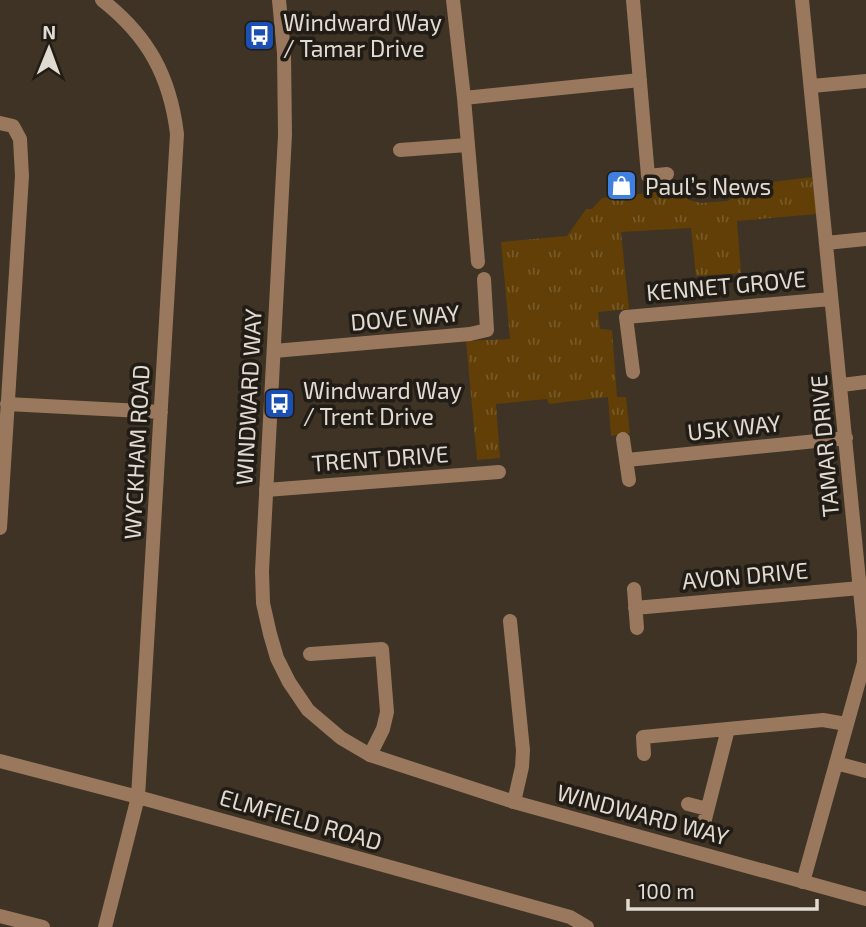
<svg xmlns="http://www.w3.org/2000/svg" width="866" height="927" font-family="'Exo 2',sans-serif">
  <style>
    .grass { fill: url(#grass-tufts) }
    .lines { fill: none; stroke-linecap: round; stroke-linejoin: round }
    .minor { stroke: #99785d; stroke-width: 14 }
    .tertiary { stroke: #99785d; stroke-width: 14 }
    .labels { text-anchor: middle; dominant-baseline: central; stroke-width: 7; stroke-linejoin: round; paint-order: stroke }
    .poi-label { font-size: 23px; fill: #e2dbd2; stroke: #211c15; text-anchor: start }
    .street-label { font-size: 23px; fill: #e2dbd2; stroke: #211c15 }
  </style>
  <defs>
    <pattern id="grass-tufts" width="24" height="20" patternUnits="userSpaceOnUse" patternTransform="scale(1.75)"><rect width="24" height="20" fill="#613f06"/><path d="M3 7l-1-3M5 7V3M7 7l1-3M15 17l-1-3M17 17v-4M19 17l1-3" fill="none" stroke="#775a29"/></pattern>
  </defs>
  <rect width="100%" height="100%" fill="#3e3324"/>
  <path class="grass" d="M 812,177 L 817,214 L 737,221 L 741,273 L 696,276 L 691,228 L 621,232 L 629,309 L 598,312 L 600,329 L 612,330 L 617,397 L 626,397 L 630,433 L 611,436 L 608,397 L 549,404 L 547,399 L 496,404 L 500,458 L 477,460 L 466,341 L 510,339 L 501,242 L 567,236 L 586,209 L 592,209 L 602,198 L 678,190 L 689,200 L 701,203 L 727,201 L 756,184 Z"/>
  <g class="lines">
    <path class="minor" d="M 102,0 C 148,36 170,76 177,134 L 138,797 L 105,927
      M 453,0 L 464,98 L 478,262
      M 633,0 L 648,176 L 667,174
      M 802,0 L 864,631 L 864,663 L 803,882
      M 812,86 L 866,81
      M 464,98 L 640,80
      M 0,123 L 13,126 L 20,139 L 22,176 L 0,528
      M 400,150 L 467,145
      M 826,243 L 866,239
      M 274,351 L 470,334 L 487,330 L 484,279
      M 633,372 L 626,317 L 831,299
      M 842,385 L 866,382
      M 7,404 L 161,412
      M 623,439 L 629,480
      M 627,460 L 846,438
      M 266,490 L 499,472
      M 634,589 L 637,628
      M 635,608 L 860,588
      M 510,621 L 523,750 L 522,767 L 514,802
      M 310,654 L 382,649 L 387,712 L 383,729 L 370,755
      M 644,754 L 643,737 L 823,720 L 846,724
      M 0,761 L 138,797 L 570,917 L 587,927
      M 836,763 L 866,771
      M 688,804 L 707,809
      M 703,827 L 728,729
      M 0,916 L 43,927"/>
    <path class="tertiary" d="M 279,0 L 284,53 L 285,135 L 262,571 L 263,603 L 270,634 L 277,658 L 289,682 L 308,710 L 341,738 L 370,755 L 514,802 L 866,899"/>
  </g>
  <defs>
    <symbol id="bus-square" viewBox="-11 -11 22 22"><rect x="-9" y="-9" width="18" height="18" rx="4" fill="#1a4fb4" stroke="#211c15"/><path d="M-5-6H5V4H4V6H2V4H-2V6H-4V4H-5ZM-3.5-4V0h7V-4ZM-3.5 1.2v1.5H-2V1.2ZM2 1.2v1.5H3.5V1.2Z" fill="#fff"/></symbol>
    <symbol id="shop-square" viewBox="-11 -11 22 22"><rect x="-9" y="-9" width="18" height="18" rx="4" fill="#3f7fe0" stroke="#211c15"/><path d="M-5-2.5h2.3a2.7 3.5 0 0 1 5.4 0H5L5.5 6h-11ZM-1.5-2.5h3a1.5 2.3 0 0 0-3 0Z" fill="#fff"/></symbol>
  </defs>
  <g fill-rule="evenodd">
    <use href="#bus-square" x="242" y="18" width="35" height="35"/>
    <use href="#shop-square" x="604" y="168" width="35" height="35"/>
    <use href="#bus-square" x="262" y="386" width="35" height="35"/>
  </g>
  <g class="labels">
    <g class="poi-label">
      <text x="283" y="22">Windward Way<tspan x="283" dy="26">/ Tamar Drive</tspan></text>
      <text x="645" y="186">Paul’s News</text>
      <text x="303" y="390">Windward Way<tspan x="303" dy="26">/ Trent Drive</tspan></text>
    </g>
    <g class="street-label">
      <text transform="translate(726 285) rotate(-5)">KENNET GROVE</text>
      <text transform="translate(405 317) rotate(-5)">DOVE WAY</text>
      <text transform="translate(248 397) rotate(-87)">WINDWARD WAY</text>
      <text transform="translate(734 427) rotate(-6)">USK WAY</text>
      <text transform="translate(824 446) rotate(-95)">TAMAR DRIVE</text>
      <text transform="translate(136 452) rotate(-87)">WYCKHAM ROAD</text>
      <text transform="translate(380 458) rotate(-4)">TRENT DRIVE</text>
      <text transform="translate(745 575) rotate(-5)">AVON DRIVE</text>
      <text transform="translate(643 814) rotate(15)">WINDWARD WAY</text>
      <text transform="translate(301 819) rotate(16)">ELMFIELD ROAD</text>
    </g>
  </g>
  <g transform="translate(49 49) rotate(1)" stroke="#211c15" stroke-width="5" paint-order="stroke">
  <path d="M0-5L12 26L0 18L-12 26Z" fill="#e2dbd2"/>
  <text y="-10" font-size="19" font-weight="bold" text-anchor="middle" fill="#e2dbd2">N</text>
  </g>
  <path d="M628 899v10h189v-10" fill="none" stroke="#e2dbd2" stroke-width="3.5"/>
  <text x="638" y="899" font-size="21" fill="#e2dbd2" stroke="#211c15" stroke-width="5" paint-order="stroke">100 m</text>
</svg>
